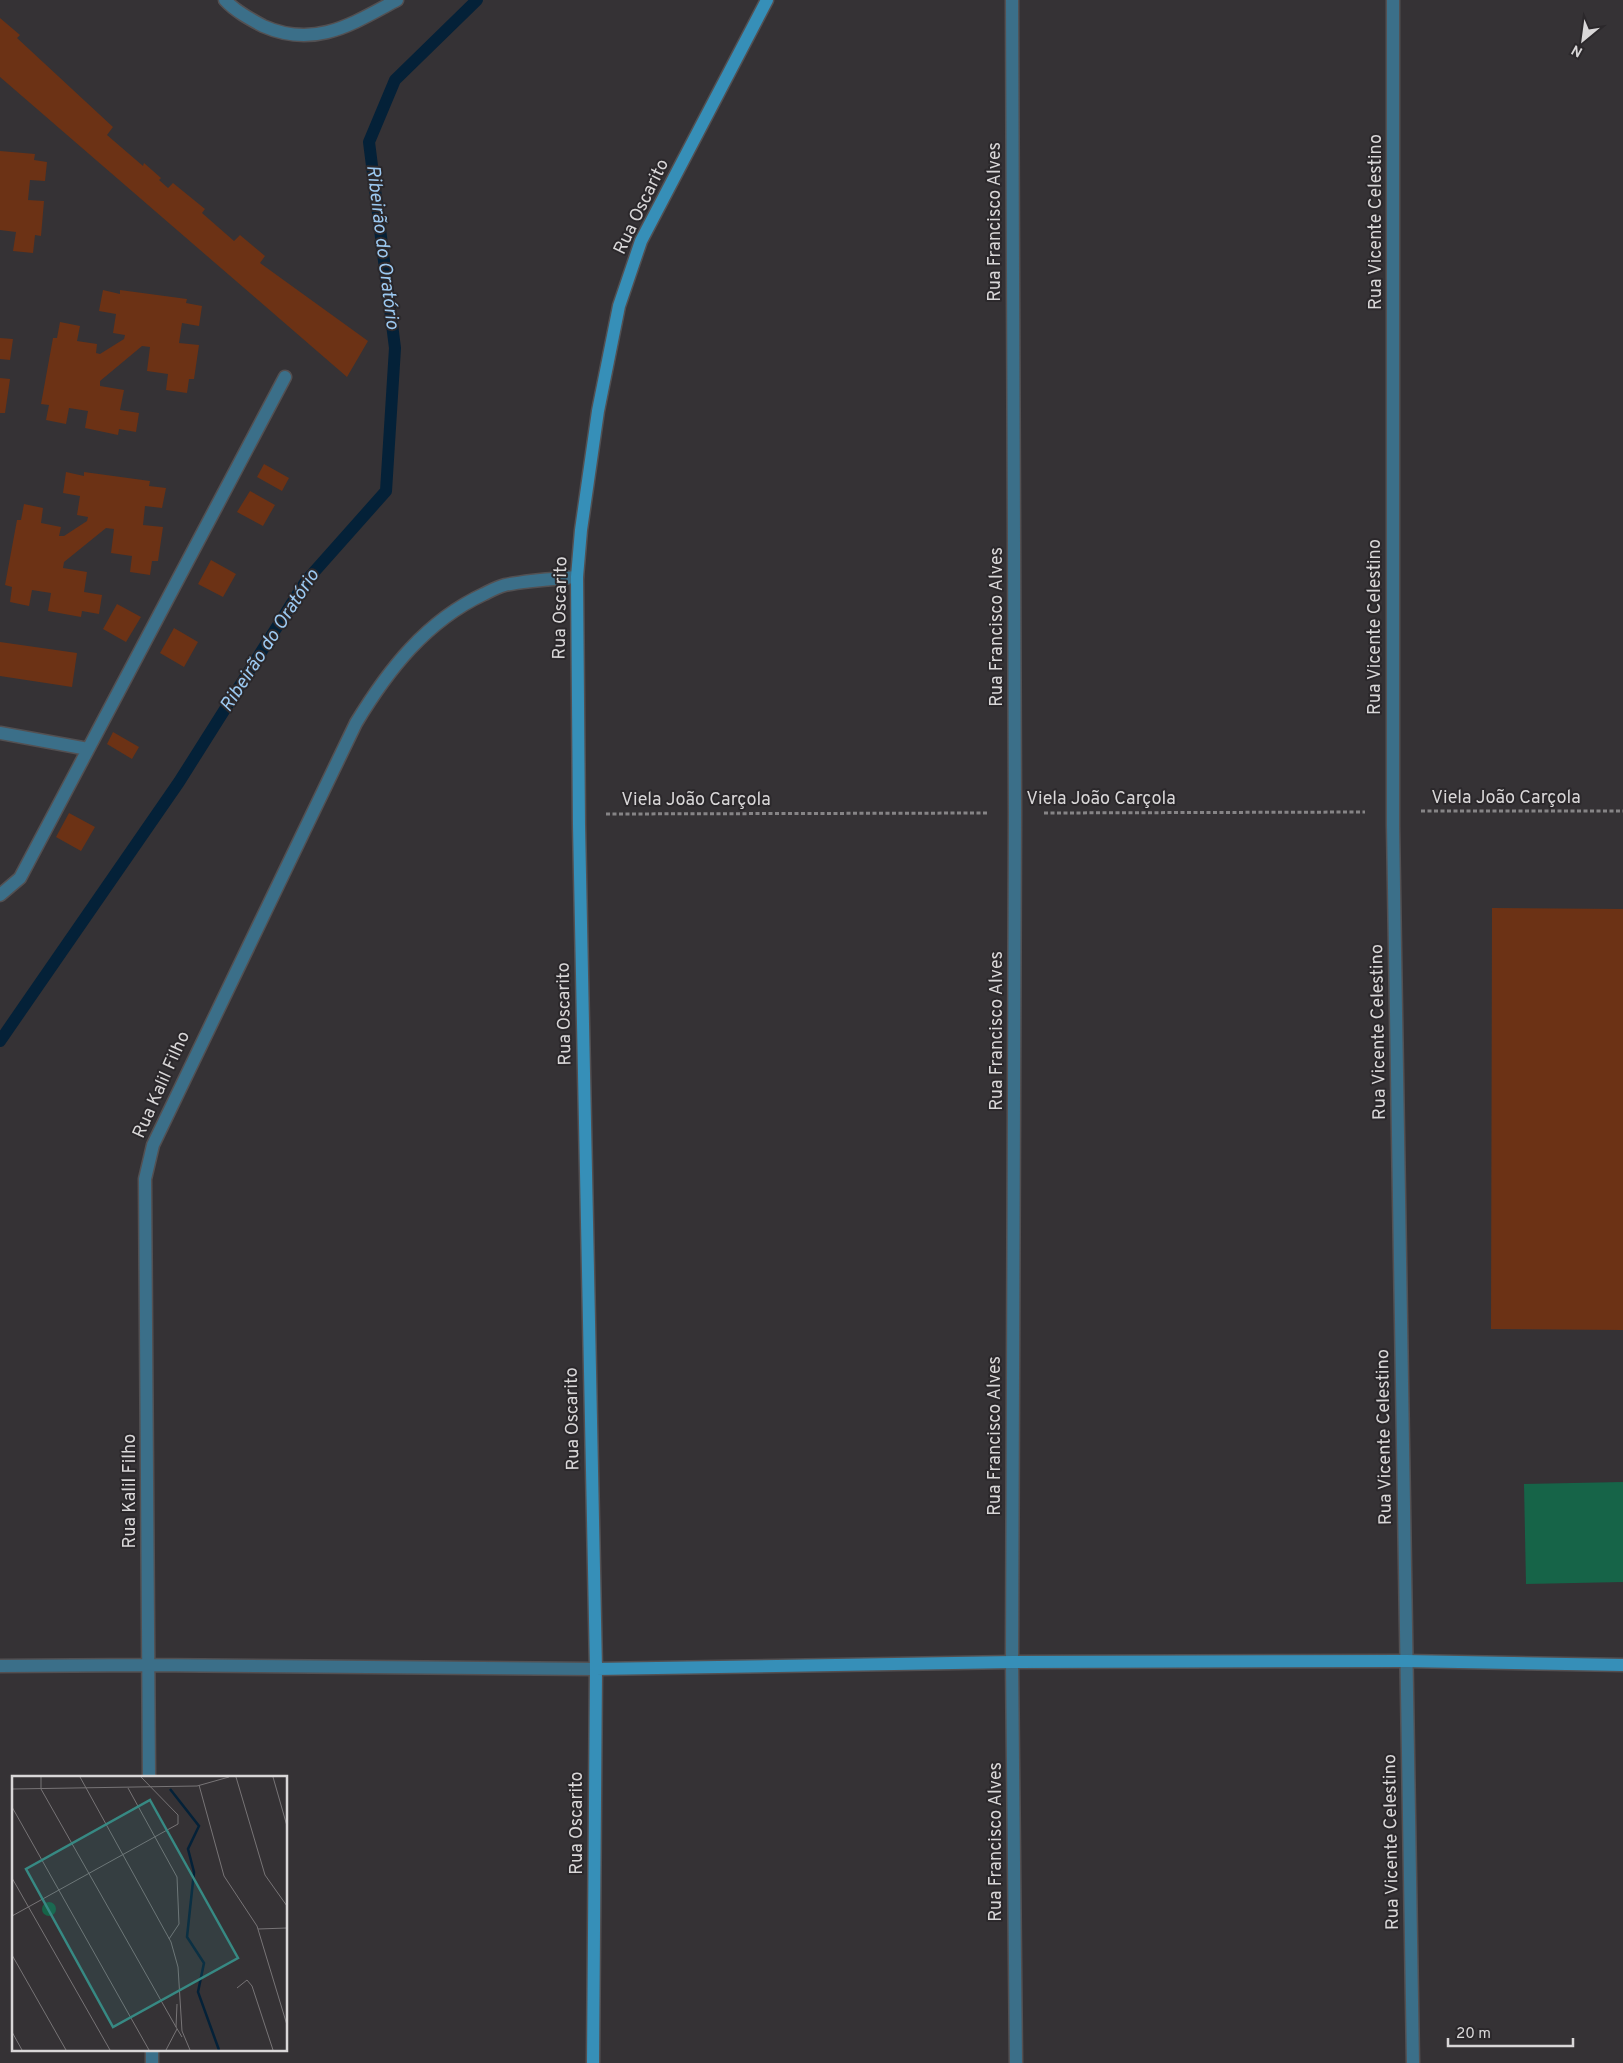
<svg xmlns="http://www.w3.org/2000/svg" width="1623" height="2063" font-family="Overpass,sans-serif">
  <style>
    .green { fill: #166448 }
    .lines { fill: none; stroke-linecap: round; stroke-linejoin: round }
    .stream { stroke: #042138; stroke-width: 12 }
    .building { fill: #6c3215 }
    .lane-casing { stroke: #535052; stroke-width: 15 }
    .street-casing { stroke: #535052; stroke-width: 15 }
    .secondary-casing { stroke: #535052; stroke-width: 15 }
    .path { stroke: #868486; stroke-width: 3; stroke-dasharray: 4 2.5; stroke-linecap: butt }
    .lane { stroke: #3b6f89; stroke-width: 12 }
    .street { stroke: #3b6f89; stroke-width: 12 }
    .secondary { stroke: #368fb8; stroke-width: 12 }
    .labels { text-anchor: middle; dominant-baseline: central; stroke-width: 4; stroke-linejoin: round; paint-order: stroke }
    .street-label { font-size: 18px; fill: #d9d7d8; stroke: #2b282b }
    .water-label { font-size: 19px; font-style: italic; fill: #9cc9f1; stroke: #2b282b }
    .inset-river { fill: none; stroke: #042138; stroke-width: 2.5 }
    .inset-road { fill: none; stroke: #777476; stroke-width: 1 }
    .view { fill: #378983; fill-opacity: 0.15; stroke: #378983; stroke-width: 2.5 }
    .inset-edge { fill: none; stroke: #d9d7d8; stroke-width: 2.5 }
  </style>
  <rect width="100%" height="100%" fill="#353235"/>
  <path class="green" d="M 1623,1482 L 1623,1582 L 1526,1584 L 1524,1484 Z"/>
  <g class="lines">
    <path class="stream" d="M 0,1041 L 179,782 L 306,581 L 386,491 L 395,348 L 369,142 L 395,80 L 477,0"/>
  </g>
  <path class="building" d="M 0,18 L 20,35 L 17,38 L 113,127 L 107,135 L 143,166 L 144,163 L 161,178 L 159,180 L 168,188 L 173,183 L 205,209 L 202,213 L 234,241 L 240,235 L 265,256 L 260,263 L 368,341 L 347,377 L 0,77 Z
    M 0,151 L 35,154 L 34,160 L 47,162 L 45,181 L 30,180 L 28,200 L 44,201 L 41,236 L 35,235 L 33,253 L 13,251 L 16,232 L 0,230 Z
    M 103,290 L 120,294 L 120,290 L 187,299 L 186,303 L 202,306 L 199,326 L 182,323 L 179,343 L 199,345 L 194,379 L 189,379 L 187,393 L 166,390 L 168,374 L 147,371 L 150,347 L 142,346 L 100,381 L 100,386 L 124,390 L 120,410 L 139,413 L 136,432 L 119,429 L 118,435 L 85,428 L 88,411 L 69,408 L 66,424 L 46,420 L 49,405 L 41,404 L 53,338 L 57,338 L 60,322 L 80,326 L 77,341 L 97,344 L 96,353 L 100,354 L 124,339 L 125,335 L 113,333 L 116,314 L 99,311 Z
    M 0,338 L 13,339 L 10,360 L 0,359 Z
    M 0,378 L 10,379 L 5,413 L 0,413 Z
    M 264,464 L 289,478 L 282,491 L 257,477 Z
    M 66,472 L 84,476 L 84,472 L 150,481 L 149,486 L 166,488 L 162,508 L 145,506 L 143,525 L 163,527 L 158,561 L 152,561 L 150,575 L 130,572 L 132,556 L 111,553 L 114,529 L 106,528 L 64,562 L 63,568 L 87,572 L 84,592 L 102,595 L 99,614 L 82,611 L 81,617 L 48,611 L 51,593 L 32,590 L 29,606 L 10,602 L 12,587 L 5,585 L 17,520 L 21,520 L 24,504 L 43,508 L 41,523 L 61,527 L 59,536 L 64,536 L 87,521 L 88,517 L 77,515 L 80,496 L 63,493 Z
    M 250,491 L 275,505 L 263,526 L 237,512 Z
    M 211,560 L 236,574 L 223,597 L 198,584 Z
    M 117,604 L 141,617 L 126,642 L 103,629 Z
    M 174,628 L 198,642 L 184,667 L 160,653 Z
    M 0,642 L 77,653 L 72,687 L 0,676 Z
    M 113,732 L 139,747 L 132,759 L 107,744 Z
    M 69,813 L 95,827 L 81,851 L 56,837 Z
    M 1492,908 L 1623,909 L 1623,1330 L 1491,1329 Z"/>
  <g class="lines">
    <defs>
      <path id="lane" d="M 225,0 C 235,11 250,19 263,26 C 315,49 352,24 397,0
        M 0,733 L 88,749
        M 0,895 L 20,878 L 285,377"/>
      <path id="street" d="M 1012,0 L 1015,813 L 1012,1662 L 1016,2063
        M 1393,0 L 1393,826 L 1413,2063
        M 0,1666 L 148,1665 L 596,1669
        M 149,1777 L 145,1179 L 153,1145 L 356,723 C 388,670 426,621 484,594 C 490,591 497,587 505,585 C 528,580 553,579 577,577
        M 152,2049 L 152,2063"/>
      <path id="secondary" d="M 596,1669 L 1012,1662 L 1406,1661 L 1623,1665
        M 593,2063 L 596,1669 L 579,825 L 577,577 L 581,530 L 598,411 L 619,306 L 641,241 L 767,0"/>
    </defs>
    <use href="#lane" class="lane-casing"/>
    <use href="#street" class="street-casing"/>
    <use href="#secondary" class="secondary-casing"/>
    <path class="path" d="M 1421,811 L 1623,811
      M 1044,813 L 1365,812
      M 606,814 L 987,813"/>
    <use href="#lane" class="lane"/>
    <use href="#street" class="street"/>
    <use href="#secondary" class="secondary"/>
  </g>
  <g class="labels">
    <g class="street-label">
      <text transform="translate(642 207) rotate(-64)">Rua Oscarito</text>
      <text transform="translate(995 222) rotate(-90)">Rua Francisco Alves</text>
      <text transform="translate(1376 222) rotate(-90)">Rua Vicente Celestino</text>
      <text transform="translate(561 608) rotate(-89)">Rua Oscarito</text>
      <text transform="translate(997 627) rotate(-90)">Rua Francisco Alves</text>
      <text transform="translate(1375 627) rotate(-90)">Rua Vicente Celestino</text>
      <text x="1506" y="798">Viela João Carçola</text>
      <text x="1101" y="799">Viela João Carçola</text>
      <text x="696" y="800">Viela João Carçola</text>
      <text transform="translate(565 1014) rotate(-91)">Rua Oscarito</text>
      <text transform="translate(997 1031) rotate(-90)">Rua Francisco Alves</text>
      <text transform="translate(1379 1032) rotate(-91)">Rua Vicente Celestino</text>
      <text transform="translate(162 1085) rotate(-66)">Rua Kalil Filho</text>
      <text transform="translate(573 1419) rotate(-91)">Rua Oscarito</text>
      <text transform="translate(995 1436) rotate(-90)">Rua Francisco Alves</text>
      <text transform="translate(1385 1437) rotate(-91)">Rua Vicente Celestino</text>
      <text transform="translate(130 1491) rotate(-90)">Rua Kalil Filho</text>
      <text transform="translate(577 1823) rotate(-90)">Rua Oscarito</text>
      <text transform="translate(996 1842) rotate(-90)">Rua Francisco Alves</text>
      <text transform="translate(1392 1842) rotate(-91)">Rua Vicente Celestino</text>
    </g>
    <g class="water-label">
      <text transform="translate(382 247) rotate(83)">Ribeirão do Oratório</text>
      <text transform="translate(270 641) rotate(-57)">Ribeirão do Oratório</text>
    </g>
  </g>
  <g transform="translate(12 1776)">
    <rect width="275" height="275" fill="#353235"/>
    <path d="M30 133a7 7 0 1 1 14 0a7 7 0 1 1-14 0Z" fill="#166448"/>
    <path class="inset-river" d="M 158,13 L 187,50 L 176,73 L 182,96 L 175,161 L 192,187 L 186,216 L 207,274"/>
    <path class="inset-road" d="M 29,1 L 29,13 L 164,251M 68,1 L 159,166 L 166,191 L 170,255 L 178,274M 224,1 L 253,99 L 275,130M 261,1 L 275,50M 187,9 L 212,100 L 245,150 L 275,249M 116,12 L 165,101 L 167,148 L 157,163M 0,13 L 185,10 L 217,1M 0,31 L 137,274M 0,102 L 98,274M 0,140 L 166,48 L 166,39 L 129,1M 246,153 L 275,152M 0,179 L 54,274M 225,212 L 235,204 L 240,210 L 261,274M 165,228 L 164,251 L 170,261M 0,256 L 10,274M 154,274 L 165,253"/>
    <path class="view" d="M 138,24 L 226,182 L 101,251 L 14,93 Z"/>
    <rect width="275" height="275" class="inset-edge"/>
  </g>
  <g transform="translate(1583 40) rotate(209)" stroke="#2b282b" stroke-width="4" paint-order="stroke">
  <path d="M0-4L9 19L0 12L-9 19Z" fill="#d9d7d8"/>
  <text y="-8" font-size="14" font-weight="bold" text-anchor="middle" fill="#d9d7d8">N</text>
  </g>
  <path d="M1448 2038v8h125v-8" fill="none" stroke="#d9d7d8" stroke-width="2.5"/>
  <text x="1456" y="2038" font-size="15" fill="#d9d7d8" stroke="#2b282b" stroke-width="4" paint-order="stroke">20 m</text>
</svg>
